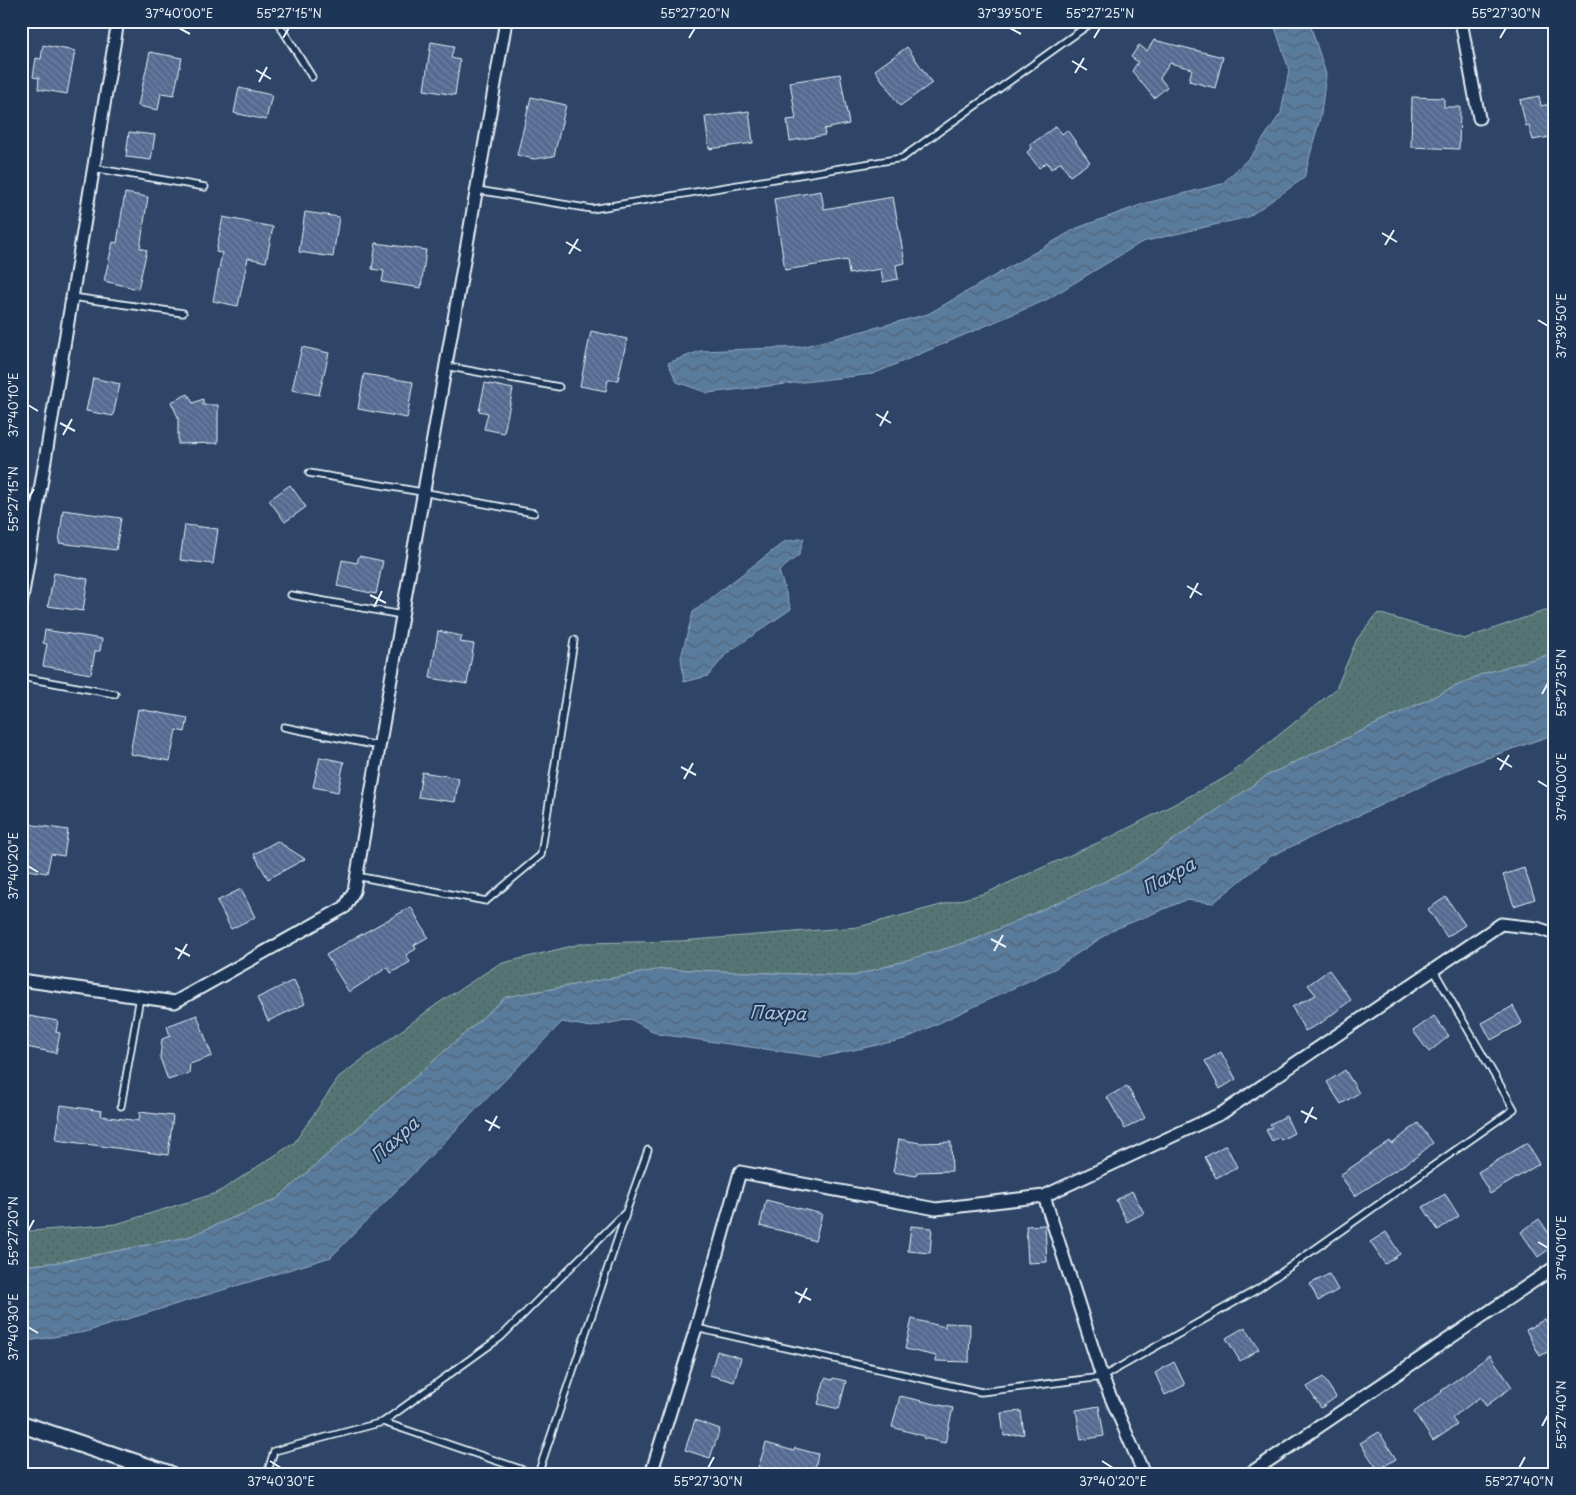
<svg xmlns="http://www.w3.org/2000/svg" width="1576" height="1495" font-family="'Playpen Sans',sans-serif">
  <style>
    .green { fill: url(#green-dots); stroke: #9eb3b6 }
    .water { fill: url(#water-waves); stroke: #93aac1 }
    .building { fill: url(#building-back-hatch); stroke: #e8f1f8 }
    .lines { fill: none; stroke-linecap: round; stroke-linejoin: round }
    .lane-casing { stroke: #e8f1f8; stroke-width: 9 }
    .street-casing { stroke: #e8f1f8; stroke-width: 15 }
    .secondary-casing { stroke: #e8f1f8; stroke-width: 20 }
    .lane { stroke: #1d3557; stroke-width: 5.5 }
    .street { stroke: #1d3557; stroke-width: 11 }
    .secondary { stroke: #1d3557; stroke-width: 16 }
    .ticks { fill: none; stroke: #e8f1f8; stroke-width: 2 }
    .labels { text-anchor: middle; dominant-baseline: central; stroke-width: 4; stroke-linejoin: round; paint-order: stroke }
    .water-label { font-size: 18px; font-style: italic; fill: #afc2d3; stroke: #1d3557 }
    .neatline { fill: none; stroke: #e8f1f8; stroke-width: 2 }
    .ticks-label { font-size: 12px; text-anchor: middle; fill: #e8f1f8 }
  </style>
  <defs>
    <pattern id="green-dots" width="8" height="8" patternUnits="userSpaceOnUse" patternTransform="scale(1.25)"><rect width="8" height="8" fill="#557574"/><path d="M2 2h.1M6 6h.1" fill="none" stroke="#4e5e5f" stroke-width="1.8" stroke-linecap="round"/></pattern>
    <pattern id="water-waves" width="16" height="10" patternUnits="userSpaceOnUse" patternTransform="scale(1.25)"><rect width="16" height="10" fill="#5a7b9c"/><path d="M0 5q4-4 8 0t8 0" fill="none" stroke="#516477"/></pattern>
    <pattern id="building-back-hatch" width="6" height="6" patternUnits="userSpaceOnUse" patternTransform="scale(1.25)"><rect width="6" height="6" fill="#556b91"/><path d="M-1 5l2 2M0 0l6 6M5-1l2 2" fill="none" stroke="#6d81a1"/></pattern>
  </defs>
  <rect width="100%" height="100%" fill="#2e4568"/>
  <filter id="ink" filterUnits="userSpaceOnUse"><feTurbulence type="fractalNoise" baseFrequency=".02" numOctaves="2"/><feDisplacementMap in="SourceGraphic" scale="10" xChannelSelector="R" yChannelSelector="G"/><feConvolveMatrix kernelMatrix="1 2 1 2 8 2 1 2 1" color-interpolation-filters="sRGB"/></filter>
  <g filter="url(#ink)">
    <path class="green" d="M 1544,611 L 1555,611 L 1555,653 L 1482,674 L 1268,775 L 1128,871 L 974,940 L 854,976 L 663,969 L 506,997 L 277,1199 L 188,1237 L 59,1262 L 21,1266 L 21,1229 L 32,1231 L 116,1224 L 217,1193 L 294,1143 L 340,1076 L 437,1004 L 499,964 L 584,943 L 680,941 L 858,927 L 986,893 L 1115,835 L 1228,776 L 1336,689 L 1357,639 L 1378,613 L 1464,639 Z"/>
    <path class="water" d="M 1273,21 L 1309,21 L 1326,74 L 1321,114 L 1304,178 L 1248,217 L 1142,242 L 1046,300 L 873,374 L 708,393 L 677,382 L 668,363 L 700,351 L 801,347 L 928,314 L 1077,228 L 1146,203 L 1222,184 L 1252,155 L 1281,113 L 1289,70 Z
      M 804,538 L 799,555 L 779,571 L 791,609 L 727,653 L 708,676 L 684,682 L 681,657 L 693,612 L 784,542 Z
      M 1555,653 L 1555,734 L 1467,765 L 1271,856 L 1213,903 L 1186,900 L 1113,930 L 1054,969 L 905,1039 L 821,1057 L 658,1034 L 630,1019 L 591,1027 L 562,1022 L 331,1257 L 85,1332 L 21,1342 L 21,1266 L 59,1262 L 188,1237 L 277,1199 L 506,997 L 663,969 L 854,976 L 974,940 L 1128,871 L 1268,775 L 1482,674 Z"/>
    <path class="building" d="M 1154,40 L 1223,57 L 1215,88 L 1189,81 L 1192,69 L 1170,63 L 1160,78 L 1167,87 L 1154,98 L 1132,71 L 1138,62 L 1131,57 L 1139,45 L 1147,51 Z
      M 431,42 L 454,46 L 451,58 L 460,60 L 455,95 L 424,90 Z
      M 43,45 L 75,51 L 67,94 L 38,89 L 39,78 L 33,77 L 36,58 L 41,59 Z
      M 907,47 L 932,83 L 900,106 L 875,70 Z
      M 150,52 L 182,58 L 174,95 L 161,93 L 158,110 L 138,106 Z
      M 840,74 L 849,124 L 824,129 L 825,135 L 790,141 L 787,120 L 796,119 L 790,82 Z
      M 239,88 L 272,95 L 266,120 L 234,113 Z
      M 1539,96 L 1541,106 L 1555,103 L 1555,136 L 1533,140 L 1529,126 L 1526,126 L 1520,100 Z
      M 531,97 L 566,105 L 554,156 L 534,159 L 517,155 Z
      M 1412,97 L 1444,98 L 1444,107 L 1460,107 L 1459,149 L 1411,147 Z
      M 749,111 L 753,143 L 709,149 L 705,117 Z
      M 1056,126 L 1062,134 L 1067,130 L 1090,162 L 1070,176 L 1061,162 L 1051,169 L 1047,162 L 1039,168 L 1027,152 L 1032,148 L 1030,145 Z
      M 129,132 L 155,135 L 151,160 L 126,157 Z
      M 821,191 L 824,209 L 893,197 L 905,263 L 896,265 L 898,279 L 883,282 L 881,269 L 849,274 L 847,260 L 785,270 L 774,199 Z
      M 125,193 L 148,197 L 140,248 L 147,250 L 138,289 L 104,281 L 113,242 L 117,243 Z
      M 305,212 L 339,217 L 333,257 L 299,252 Z
      M 223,217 L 273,227 L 266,262 L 248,258 L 238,306 L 213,301 L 222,253 L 216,252 Z
      M 376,243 L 426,250 L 421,288 L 382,282 L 384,271 L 372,269 Z
      M 591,331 L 627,339 L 618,380 L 608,380 L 606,391 L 580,386 Z
      M 302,347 L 329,353 L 319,395 L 292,390 Z
      M 364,374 L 413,382 L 407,418 L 358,409 Z
      M 93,378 L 120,384 L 113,416 L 86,411 Z
      M 485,383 L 513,389 L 504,433 L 484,429 L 488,413 L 479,411 Z
      M 188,394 L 193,403 L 203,399 L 203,405 L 218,405 L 218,443 L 178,444 L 178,417 L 171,402 Z
      M 290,485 L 306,507 L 285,522 L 269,500 Z
      M 63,510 L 121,518 L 116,550 L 59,543 Z
      M 185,525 L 218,529 L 213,564 L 180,560 Z
      M 359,556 L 383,561 L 376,594 L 337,586 L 342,560 L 357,563 Z
      M 54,573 L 88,579 L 83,611 L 48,606 Z
      M 45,630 L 102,639 L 100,651 L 95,651 L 91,674 L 43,666 L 47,644 L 43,643 Z
      M 438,631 L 462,636 L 460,642 L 474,644 L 467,684 L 430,678 Z
      M 138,709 L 188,718 L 185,732 L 176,730 L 170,761 L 130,754 Z
      M 320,757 L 344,762 L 338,792 L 313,787 Z
      M 422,772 L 459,778 L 455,802 L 418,797 Z
      M 21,823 L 68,830 L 64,856 L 51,854 L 47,873 L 21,869 Z
      M 277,841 L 305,859 L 268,879 L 254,854 Z
      M 1524,868 L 1535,899 L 1514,906 L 1503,875 Z
      M 241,889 L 255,917 L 231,929 L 217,901 Z
      M 1446,897 L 1465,925 L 1447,937 L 1428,909 Z
      M 411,907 L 428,937 L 414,945 L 416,949 L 406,955 L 410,962 L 391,973 L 388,967 L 349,992 L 326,955 L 351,940 Z
      M 1329,970 L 1351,1000 L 1321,1023 L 1305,1031 L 1292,1007 L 1316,995 L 1308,985 Z
      M 294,980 L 305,1004 L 268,1021 L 257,998 Z
      M 1513,1006 L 1522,1023 L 1491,1040 L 1482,1023 Z
      M 23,1015 L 58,1021 L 56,1032 L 60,1033 L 56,1053 L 21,1046 Z
      M 197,1015 L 212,1056 L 190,1064 L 189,1073 L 168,1080 L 160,1058 L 162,1039 L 170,1036 L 167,1026 Z
      M 1434,1016 L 1449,1036 L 1429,1052 L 1413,1031 Z
      M 1221,1052 L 1236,1079 L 1220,1089 L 1205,1061 Z
      M 1345,1070 L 1359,1093 L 1341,1104 L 1327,1082 Z
      M 1127,1086 L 1145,1118 L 1125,1129 L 1107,1097 Z
      M 61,1105 L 102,1111 L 101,1116 L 139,1121 L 140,1112 L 173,1116 L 168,1155 L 56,1140 Z
      M 1286,1116 L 1294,1133 L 1281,1140 L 1279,1137 L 1272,1141 L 1266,1130 L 1272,1127 L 1270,1124 Z
      M 1418,1123 L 1433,1143 L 1416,1157 L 1355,1196 L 1340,1175 L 1390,1141 L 1392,1144 Z
      M 899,1139 L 920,1143 L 951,1142 L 952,1171 L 917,1172 L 916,1176 L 893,1172 Z
      M 1527,1143 L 1539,1164 L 1490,1194 L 1478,1172 Z
      M 1226,1145 L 1237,1167 L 1216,1178 L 1205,1157 Z
      M 1132,1191 L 1144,1213 L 1127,1222 L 1116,1200 Z
      M 1445,1194 L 1459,1216 L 1438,1230 L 1423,1207 Z
      M 766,1200 L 822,1214 L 815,1241 L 796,1235 L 796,1234 L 760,1226 Z
      M 1539,1219 L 1555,1242 L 1555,1245 L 1538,1257 L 1521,1232 Z
      M 1045,1225 L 1047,1262 L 1028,1263 L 1026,1226 Z
      M 911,1226 L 932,1228 L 930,1253 L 908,1251 Z
      M 1386,1232 L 1400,1254 L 1385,1264 L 1370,1242 Z
      M 1329,1274 L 1338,1290 L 1318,1301 L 1310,1284 Z
      M 912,1319 L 945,1327 L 945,1323 L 970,1324 L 969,1362 L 936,1361 L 936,1356 L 905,1349 Z
      M 1545,1319 L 1555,1337 L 1555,1348 L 1540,1356 L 1526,1330 Z
      M 1245,1327 L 1259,1349 L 1240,1361 L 1226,1338 Z
      M 717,1351 L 741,1358 L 734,1382 L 710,1375 Z
      M 1490,1355 L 1512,1387 L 1486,1406 L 1480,1397 L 1452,1418 L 1457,1425 L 1433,1441 L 1414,1412 L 1442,1392 L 1441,1391 Z
      M 1174,1362 L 1185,1385 L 1165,1395 L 1155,1373 Z
      M 1323,1377 L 1336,1397 L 1321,1408 L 1307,1387 Z
      M 825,1378 L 832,1380 L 833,1378 L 846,1381 L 839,1409 L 818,1404 Z
      M 900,1396 L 953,1408 L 945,1443 L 923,1438 L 924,1436 L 892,1427 Z
      M 1099,1406 L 1104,1436 L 1081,1440 L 1076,1410 Z
      M 1021,1411 L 1024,1434 L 1004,1436 L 1001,1413 Z
      M 695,1420 L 720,1429 L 710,1458 L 685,1450 Z
      M 1379,1432 L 1396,1459 L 1378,1470 L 1360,1443 Z
      M 766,1443 L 794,1451 L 795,1448 L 818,1454 L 814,1474 L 767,1474 L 757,1471 Z"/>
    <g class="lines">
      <defs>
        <path id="lane" d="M 277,21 L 312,77
          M 93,168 L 205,187
          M 477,190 L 592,209 L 902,158 L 1091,23 L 1090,21
          M 72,297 L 183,313
          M 445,366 L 559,387
          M 309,473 L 422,492 L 534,513
          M 291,595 L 402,615
          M 21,677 L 115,694
          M 284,727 L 379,746
          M 356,876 L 486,901 L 541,855 L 574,640
          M 121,1106 L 140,997
          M 696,1328 L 981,1392 L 1102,1377 L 1258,1289 L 1514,1109 L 1433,969
          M 383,1422 L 535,1474
          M 267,1474 L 274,1451 L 383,1422 L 501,1337 L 626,1212 L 648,1150
          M 538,1474 L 626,1214"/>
        <path id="street" d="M 1461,21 L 1479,118
          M 21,605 L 118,21
          M 21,980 L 175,1002 L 345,907 L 354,891 L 506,21
          M 1044,1196 L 1102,1377 L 1144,1474
          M 652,1470 L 665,1474
          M 651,1474 L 696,1328 L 740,1172 L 936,1209 L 1044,1196 L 1222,1113 L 1501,924 L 1537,928 L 1555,934
          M 1249,1474 L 1555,1267"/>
        <path id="secondary" d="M 21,1424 L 169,1474"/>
      </defs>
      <use href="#lane" class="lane-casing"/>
      <use href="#street" class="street-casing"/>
      <use href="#secondary" class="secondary-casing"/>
      <use href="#lane" class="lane"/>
      <use href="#street" class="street"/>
      <use href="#secondary" class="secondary"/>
    </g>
  </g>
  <path class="ticks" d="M 179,28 L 190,34M 1010,28 L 1021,34M 283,38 L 289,28M 689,38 L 695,28M 1094,38 L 1100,28M 1500,38 L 1506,28M 1072,61 L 1087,70M 256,70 L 271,79M 1075,73 L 1084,58M 259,82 L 267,67M 1382,233 L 1397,242M 566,242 L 581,251M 1385,245 L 1394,230M 569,254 L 578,239M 1538,320 L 1548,326M 28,405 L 38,411M 876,414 L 891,423M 60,423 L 75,431M 880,426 L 888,411M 63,435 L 72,419M 28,499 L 34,489M 1187,586 L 1202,595M 370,595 L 386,603M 1190,598 L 1198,583M 374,607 L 382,591M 1542,694 L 1548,683M 1497,758 L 1512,767M 681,767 L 696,775M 1500,770 L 1509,755M 684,779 L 693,763M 1538,781 L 1548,787M 28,866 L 38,872M 991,939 L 1006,947M 175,948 L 190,956M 994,951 L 1003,935M 178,959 L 187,944M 1301,1111 L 1317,1119M 485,1120 L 500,1128M 1305,1123 L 1313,1107M 489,1131 L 497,1116M 28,1231 L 34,1220M 1538,1242 L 1548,1248M 795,1292 L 811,1300M 799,1303 L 807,1288M 28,1327 L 38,1333M 1542,1426 L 1548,1415M 270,1461 L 281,1468M 1102,1461 L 1113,1468M 708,1468 L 714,1457M 1519,1468 L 1525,1457"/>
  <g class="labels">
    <g class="water-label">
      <text transform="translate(1168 875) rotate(-28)">Пахра</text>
      <text transform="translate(778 1012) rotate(2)">Пахра</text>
      <text transform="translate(394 1139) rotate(-42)">Пахра</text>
    </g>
  </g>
  <rect width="1576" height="1495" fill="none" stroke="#1d3557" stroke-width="55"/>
  <rect x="28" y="28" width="1520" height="1440" class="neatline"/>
  <g class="ticks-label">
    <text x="179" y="18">37°40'00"E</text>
    <text x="289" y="18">55°27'15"N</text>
    <text x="695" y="18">55°27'20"N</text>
    <text x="1010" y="18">37°39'50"E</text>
    <text x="1100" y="18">55°27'25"N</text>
    <text x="1506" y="18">55°27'30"N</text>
    <text transform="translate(1562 326) rotate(-90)" y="4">37°39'50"E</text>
    <text transform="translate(14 405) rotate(-90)" y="4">37°40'10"E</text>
    <text transform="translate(14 499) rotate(-90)" y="4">55°27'15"N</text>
    <text transform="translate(1562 683) rotate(-90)" y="4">55°27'35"N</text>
    <text transform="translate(1562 787) rotate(-90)" y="4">37°40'00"E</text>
    <text transform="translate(14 866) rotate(-90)" y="4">37°40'20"E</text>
    <text transform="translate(14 1231) rotate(-90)" y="4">55°27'20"N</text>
    <text transform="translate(1562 1248) rotate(-90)" y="4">37°40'10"E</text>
    <text transform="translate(14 1327) rotate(-90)" y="4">37°40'30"E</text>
    <text transform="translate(1562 1415) rotate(-90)" y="4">55°27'40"N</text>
    <text x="281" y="1486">37°40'30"E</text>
    <text x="708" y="1486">55°27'30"N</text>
    <text x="1113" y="1486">37°40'20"E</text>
    <text x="1519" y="1486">55°27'40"N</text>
  </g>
</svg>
